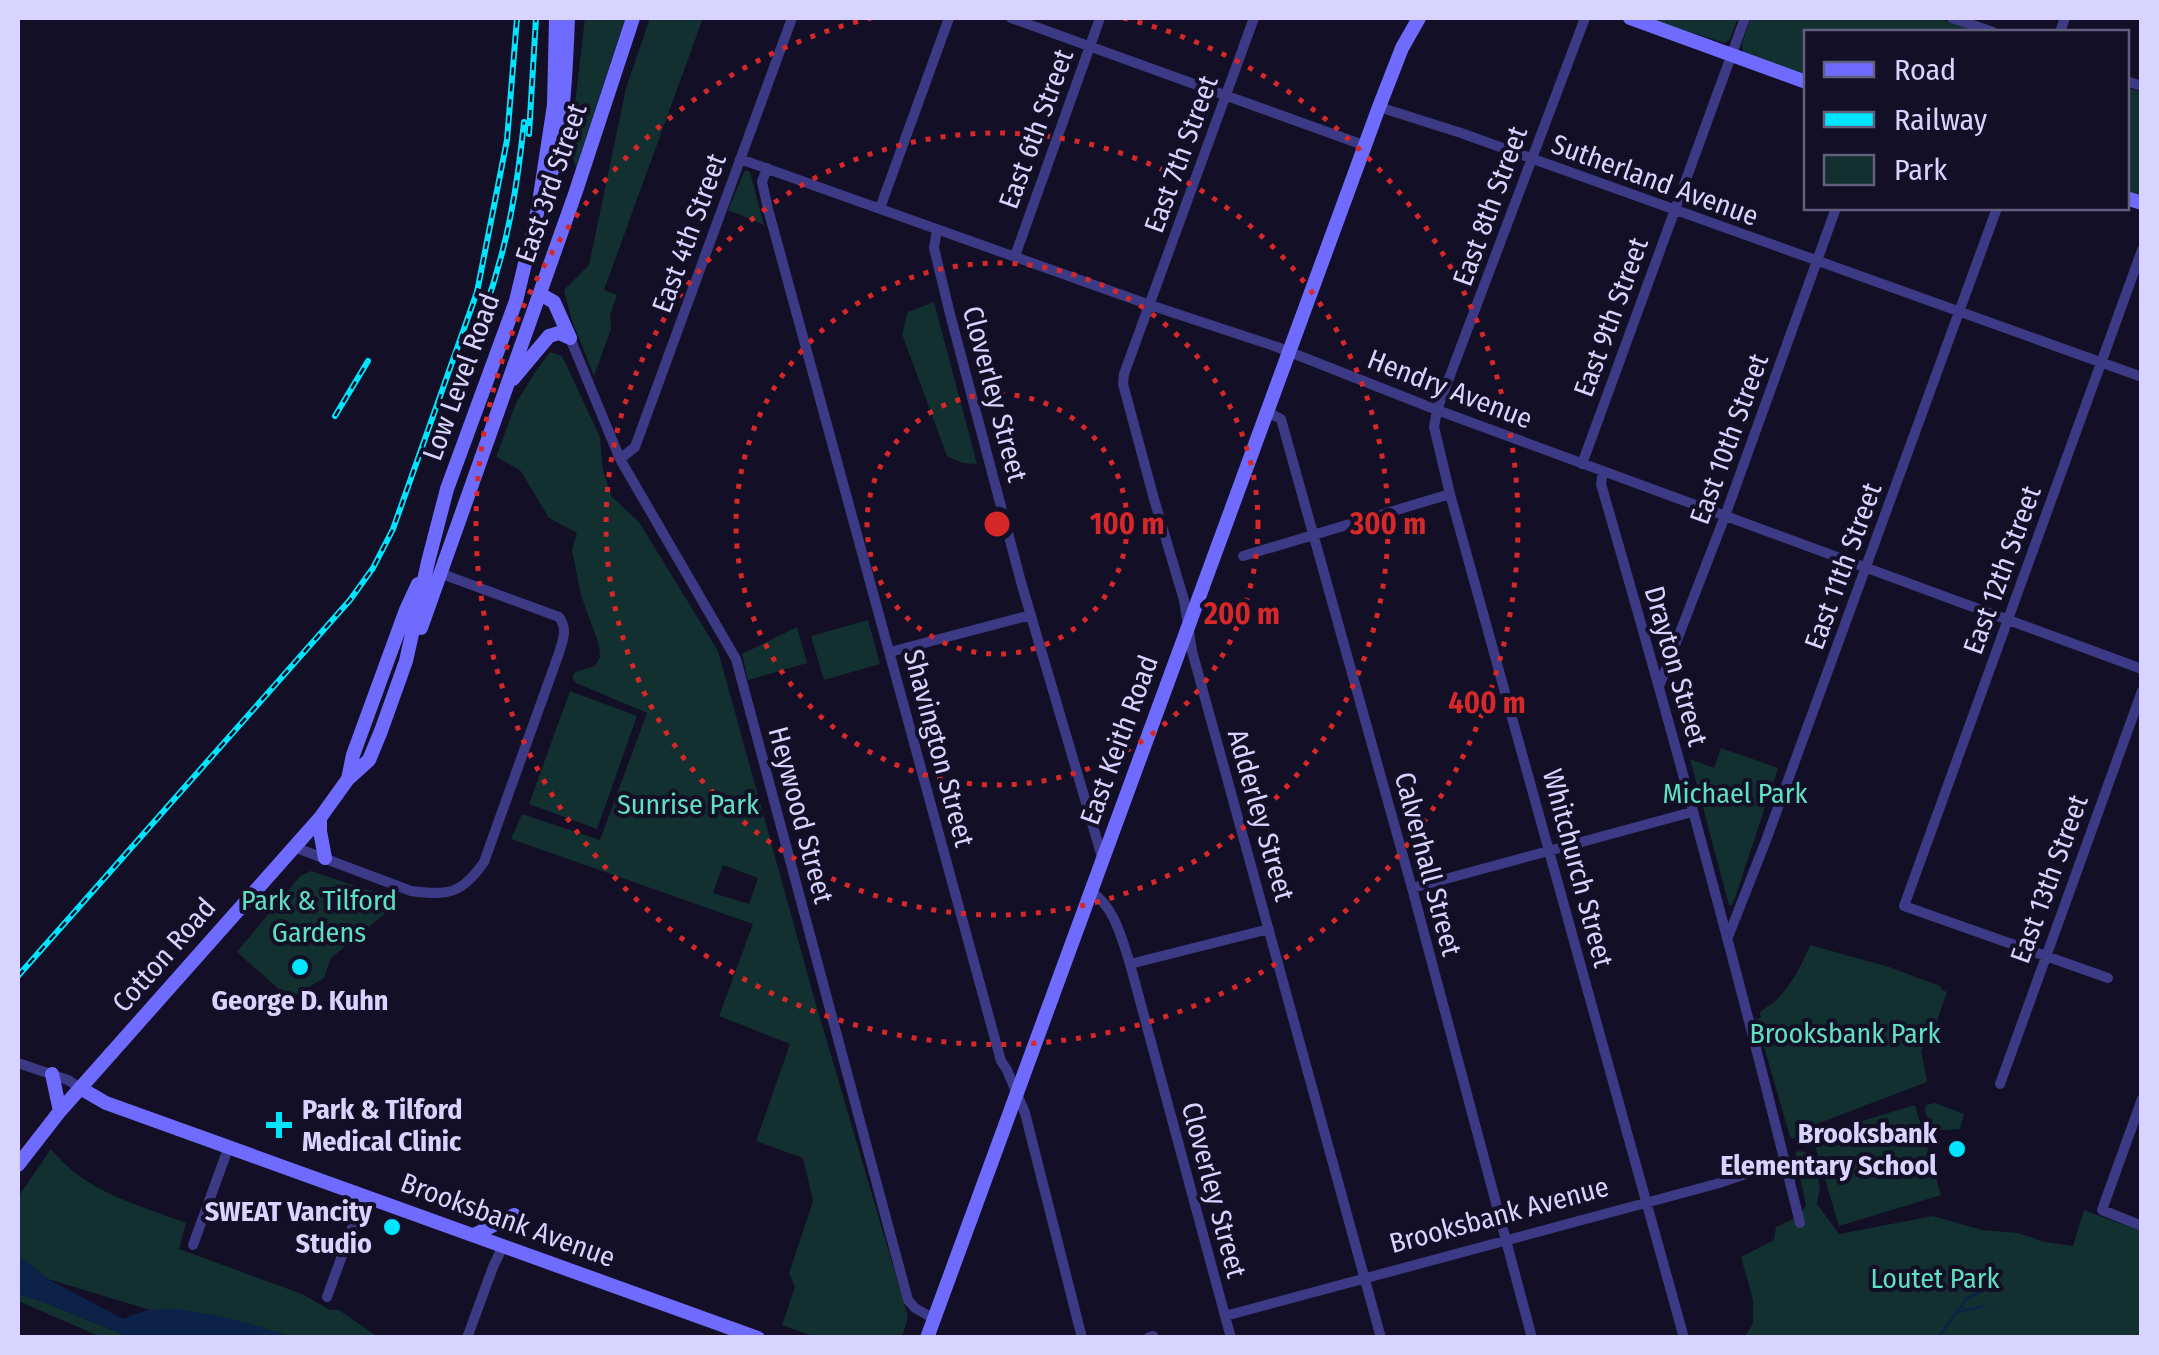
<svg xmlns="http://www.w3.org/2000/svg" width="2159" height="1355" font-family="'Fira Sans Condensed',sans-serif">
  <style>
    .green { fill: #12302f; fill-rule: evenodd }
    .water { fill: #0c2248 }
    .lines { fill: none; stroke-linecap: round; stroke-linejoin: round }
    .stream { stroke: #0c2248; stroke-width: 2.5 }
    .street { stroke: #3d3a85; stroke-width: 10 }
    .secondary { stroke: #6f6bff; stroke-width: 14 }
    .rail-casing { stroke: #00e5ff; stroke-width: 6 }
    .rail { stroke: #130f26; stroke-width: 2.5; stroke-dasharray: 8; stroke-linecap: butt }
    .ring { fill: none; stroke: #d62828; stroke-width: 5; stroke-dasharray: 5 10 }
    .poi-dot { fill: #00e5ff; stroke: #130f26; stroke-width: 4 }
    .labels { text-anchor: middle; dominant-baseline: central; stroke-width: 8; stroke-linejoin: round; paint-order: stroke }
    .street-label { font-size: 28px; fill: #d9d4ff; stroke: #130f26 }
    .park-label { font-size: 28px; fill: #5fe0c0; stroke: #130f26 }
    .poi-label { font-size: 28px; font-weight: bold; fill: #d9d4ff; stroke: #130f26; text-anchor: end }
    .centre { fill: #d62828; stroke: #130f26; stroke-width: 5 }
    .ring-label { font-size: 30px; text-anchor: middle; font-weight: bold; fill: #d62828; stroke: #130f26; stroke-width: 8; stroke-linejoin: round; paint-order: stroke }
  </style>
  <rect width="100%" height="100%" fill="#130f26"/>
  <path class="green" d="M 585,18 L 625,18 L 576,168 L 570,149 L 571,138 Z
    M 650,18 L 703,18 L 604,290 L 617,295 L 610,315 L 611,329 L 594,376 L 571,318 L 564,290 L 589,265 L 626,88 Z
    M 1645,18 L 1738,18 L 1730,39 L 1725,43 Z
    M 1751,18 L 1937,18 L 1978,32 L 1806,32 L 1806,76 L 1743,53 L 1742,43 Z
    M 2126,87 L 2141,92 L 2141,198 L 2127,192 Z
    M 745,170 L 750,172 L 764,225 L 728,210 Z
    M 934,302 L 977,464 L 962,463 L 947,456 L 902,334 L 908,312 Z
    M 550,352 L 562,356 L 600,437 L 603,471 L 612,497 L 639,522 L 718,651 L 813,994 L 908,1317 L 902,1337 L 816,1337 L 782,1325 L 795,1287 L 789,1273 L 813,1201 L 803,1158 L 756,1141 L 790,1044 L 719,1016 L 753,924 L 511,839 L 522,814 L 600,840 L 647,713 L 576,683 L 572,678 L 575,672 L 595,666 L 600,657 L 599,645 L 581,595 L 572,550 L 577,533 L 549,518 L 520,470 L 496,457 L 516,403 L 534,374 ZM 723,865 L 758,878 L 749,904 L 713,893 Z
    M 868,620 L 880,664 L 824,680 L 811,636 Z
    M 797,627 L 807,663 L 748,680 L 742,654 Z
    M 570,691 L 637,716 L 597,829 L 529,804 Z
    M 1721,748 L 1778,768 L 1735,898 L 1732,905 L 1729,905 L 1690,759 L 1714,768 Z
    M 311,871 L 395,899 L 387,912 L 331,958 L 324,978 L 294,996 L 286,990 L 282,992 L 237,952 L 300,876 Z
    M 1810,945 L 1889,967 L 1940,986 L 1942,990 L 1947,992 L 1931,1037 L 1921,1050 L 1927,1082 L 1801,1130 L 1796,1139 L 1790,1137 L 1756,1019 L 1761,1018 L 1760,1013 C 1763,1009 1768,1006 1773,1003 C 1790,988 1802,965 1810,945 Z
    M 1935,1103 L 1964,1114 L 1960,1129 L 1933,1131 L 1925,1112 L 1926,1105 Z
    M 1915,1105 L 1941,1195 L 1839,1226 L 1812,1136 Z
    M 51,1149 C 85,1192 136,1204 186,1223 L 179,1249 L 302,1294 L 330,1310 L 339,1310 L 378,1337 L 292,1337 L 195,1312 L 171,1309 L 150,1310 L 48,1279 L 18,1255 L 18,1197 Z
    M 1798,1151 L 1806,1152 L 1814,1157 L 1820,1187 L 1817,1204 L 1839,1234 L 1933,1216 L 1982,1230 L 2018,1233 L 2045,1242 L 2073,1246 L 2084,1210 L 2141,1231 L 2141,1337 L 1745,1337 L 1753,1323 L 1753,1300 L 1741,1257 L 1774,1240 L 1776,1227 L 1799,1216 L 1806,1205 L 1795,1154 Z
    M 18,1294 L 41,1301 L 129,1337 L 101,1337 L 18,1301 Z"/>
  <path class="water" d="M 18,1255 L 48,1279 L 123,1319 C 135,1314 147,1309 161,1309 C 191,1307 263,1326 292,1337 L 129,1337 L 41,1301 L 18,1294 Z"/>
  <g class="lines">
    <path class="stream" d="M 1956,1312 L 1984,1306
      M 1938,1338 L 1967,1298 L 1985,1290 L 2003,1289"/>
    <path class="street" d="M 1011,18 L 1366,146
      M 1254,18 L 1124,374 L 1123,384 L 1154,499 L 1184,600 L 1192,651 L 1381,1338
      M 1585,18 L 1437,410 L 1434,427 L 1450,494 L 1684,1338
      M 1952,18 L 1993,32
      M 2060,32 L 2065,18
      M 2126,81 L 2142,86
      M 1379,107 L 1461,133 L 2142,377
      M 740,159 L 1150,305 L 1277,347 L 1437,410 L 2142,669
      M 767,168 L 762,182 L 768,209 L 1001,1061 L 1007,1070 L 1025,1113 L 1082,1338
      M 880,208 L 949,18
      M 937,229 L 934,248 L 950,314 L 1021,582 L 1102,857
      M 1015,256 L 1100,18
      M 570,338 L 620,459 L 736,659 L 908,1300 L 915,1308 L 934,1319
      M 1267,412 L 1281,419 L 1412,888 L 1532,1338
      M 620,459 L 635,447 L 792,18
      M 1582,464 L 1745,18
      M 1603,471 L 1601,484 C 1672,729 1739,975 1800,1223
      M 1243,556 L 1450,494
      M 890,652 L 1031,615
      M 1660,684 L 1725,516 L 1836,208
      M 294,847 L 411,891 C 448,896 462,894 484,862 L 559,653 C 563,640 568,629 559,617 L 442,574
      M 1412,888 L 1692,812
      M 1090,891 C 1114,905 1122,939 1130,964 L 1231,1338
      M 1728,937 L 1765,843 L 1997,208
      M 1130,964 L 1269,929
      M 2108,978 L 1904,906 L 2142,250
      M 18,1063 L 68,1080 L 80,1088
      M 2000,1084 L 2142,691
      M 2142,1099 L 2102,1210 L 2142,1226
      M 193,1245 L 229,1146
      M 327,1297 L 364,1195
      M 1225,1316 L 1716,1184 L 1785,1161
      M 467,1338 L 493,1267 L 503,1246
      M 1148,1338 L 1153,1336"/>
    <path class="secondary" d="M 1630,18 L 1806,82
      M 552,171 C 564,121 566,69 568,18
      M 2126,198 L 2142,203
      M 540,294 L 554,302 L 570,338
      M 513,379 L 549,336 L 559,333 L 570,338
      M 421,628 L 575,194 L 633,18
      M 348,779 L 353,755 L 406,610 L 418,584
      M 320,818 L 320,831 L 325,858
      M 52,1074 L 60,1111
      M 80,1088 L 106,1103 L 758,1338
      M 18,1165 L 60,1111 L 320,818 L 348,779 L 369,760 L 381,731 L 406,661 L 428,562 L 447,489 L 516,301 L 538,209 L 554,105 L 556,18
      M 474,1235 L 514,1215
      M 927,1338 L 1379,107 L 1402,48 L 1419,18"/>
    <defs>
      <path id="rail" d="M 529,134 L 536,18
        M 484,312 C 507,247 517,191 524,122
        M 335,416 L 368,361
        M 18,976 L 350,600 L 373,568 L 393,529 L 477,292 L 507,140 L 517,18"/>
    </defs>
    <use href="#rail" class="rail-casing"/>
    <use href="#rail" class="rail"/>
  </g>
  <g class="ring">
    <circle cx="997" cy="524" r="130"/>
    <circle cx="997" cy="524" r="261"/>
    <circle cx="997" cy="524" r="391"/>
    <path d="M1123 18A521 521 0 1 1 871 18"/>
  </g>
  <g class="poi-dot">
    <circle cx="300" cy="967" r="10"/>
    <path d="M274 1110h10v10h10v10h-10v10h-10v-10h-10v-10h10z"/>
    <circle cx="1957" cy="1149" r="10"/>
    <circle cx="392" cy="1227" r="10"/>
  </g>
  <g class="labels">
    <g class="street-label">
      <text transform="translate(1036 129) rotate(-70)">East 6th Street</text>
      <text transform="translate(1181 154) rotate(-70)">East 7th Street</text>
      <text transform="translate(1655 180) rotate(20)">Sutherland Avenue</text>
      <text transform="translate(551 183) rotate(-71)">East 3rd Street</text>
      <text transform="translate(1490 206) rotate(-70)">East 8th Street</text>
      <text transform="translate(689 233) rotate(-70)">East 4th Street</text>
      <text transform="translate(1611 317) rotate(-70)">East 9th Street</text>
      <text transform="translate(461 377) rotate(-70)">Low Level Road</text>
      <text transform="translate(1450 389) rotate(21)">Hendry Avenue</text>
      <text transform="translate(995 394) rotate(75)">Cloverley Street</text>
      <text transform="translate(1729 439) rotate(-70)">East 10th Street</text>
      <text transform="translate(1843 566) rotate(-70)">East 11th Street</text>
      <text transform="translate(2002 570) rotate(-70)">East 12th Street</text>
      <text transform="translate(1676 666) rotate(74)">Drayton Street</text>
      <text transform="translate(1119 740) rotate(-70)">East Keith Road</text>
      <text transform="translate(939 748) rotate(75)">Shavington Street</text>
      <text transform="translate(801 815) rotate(75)">Heywood Street</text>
      <text transform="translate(1261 815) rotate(74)">Adderley Street</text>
      <text transform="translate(1428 864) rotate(75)">Calverhall Street</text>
      <text transform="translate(1578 868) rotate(75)">Whitchurch Street</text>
      <text transform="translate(2049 879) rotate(-70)">East 13th Street</text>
      <text transform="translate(164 955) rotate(-49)">Cotton Road</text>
      <text transform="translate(1214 1190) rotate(75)">Cloverley Street</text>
      <text transform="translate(1499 1215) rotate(-15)">Brooksbank Avenue</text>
      <text transform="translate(508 1220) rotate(20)">Brooksbank Avenue</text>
    </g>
    <g class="park-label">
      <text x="1735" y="793">Michael Park</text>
      <text x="688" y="804">Sunrise Park</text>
      <text x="319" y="900">Park &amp; Tilford<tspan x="319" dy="32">Gardens</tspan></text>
      <text x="1845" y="1033">Brooksbank Park</text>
      <text x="1935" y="1278">Loutet Park</text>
    </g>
    <g class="poi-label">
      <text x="300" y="1000" text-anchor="middle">George D. Kuhn</text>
      <text x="302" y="1109" text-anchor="start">Park &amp; Tilford<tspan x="302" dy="32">Medical Clinic</tspan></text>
      <text x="1937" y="1133">Brooksbank<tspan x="1937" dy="32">Elementary School</tspan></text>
      <text x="372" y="1211">SWEAT Vancity<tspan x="372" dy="32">Studio</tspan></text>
    </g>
  </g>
  <circle cx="997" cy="524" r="15" class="centre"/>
  <g class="ring-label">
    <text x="1127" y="534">100 m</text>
    <text x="1388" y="534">300 m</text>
    <text x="1242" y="624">200 m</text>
    <text x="1487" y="713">400 m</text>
  </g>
  <rect width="2159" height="1355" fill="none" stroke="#d9d4ff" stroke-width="40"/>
  <rect x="1804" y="30" width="325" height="180" fill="#130f26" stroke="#625e7d" stroke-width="2.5"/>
  <rect x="1824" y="62" width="50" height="15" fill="#6f6bff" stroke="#625e7d" stroke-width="2.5"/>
  <text x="1894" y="80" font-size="30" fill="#d9d4ff">Road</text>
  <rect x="1824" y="112" width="50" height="15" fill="#00e5ff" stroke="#625e7d" stroke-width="2.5"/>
  <text x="1894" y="130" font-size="30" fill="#d9d4ff">Railway</text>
  <rect x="1824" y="155" width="50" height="30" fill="#12302f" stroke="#625e7d" stroke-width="2.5"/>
  <text x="1894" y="180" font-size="30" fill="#d9d4ff">Park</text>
</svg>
